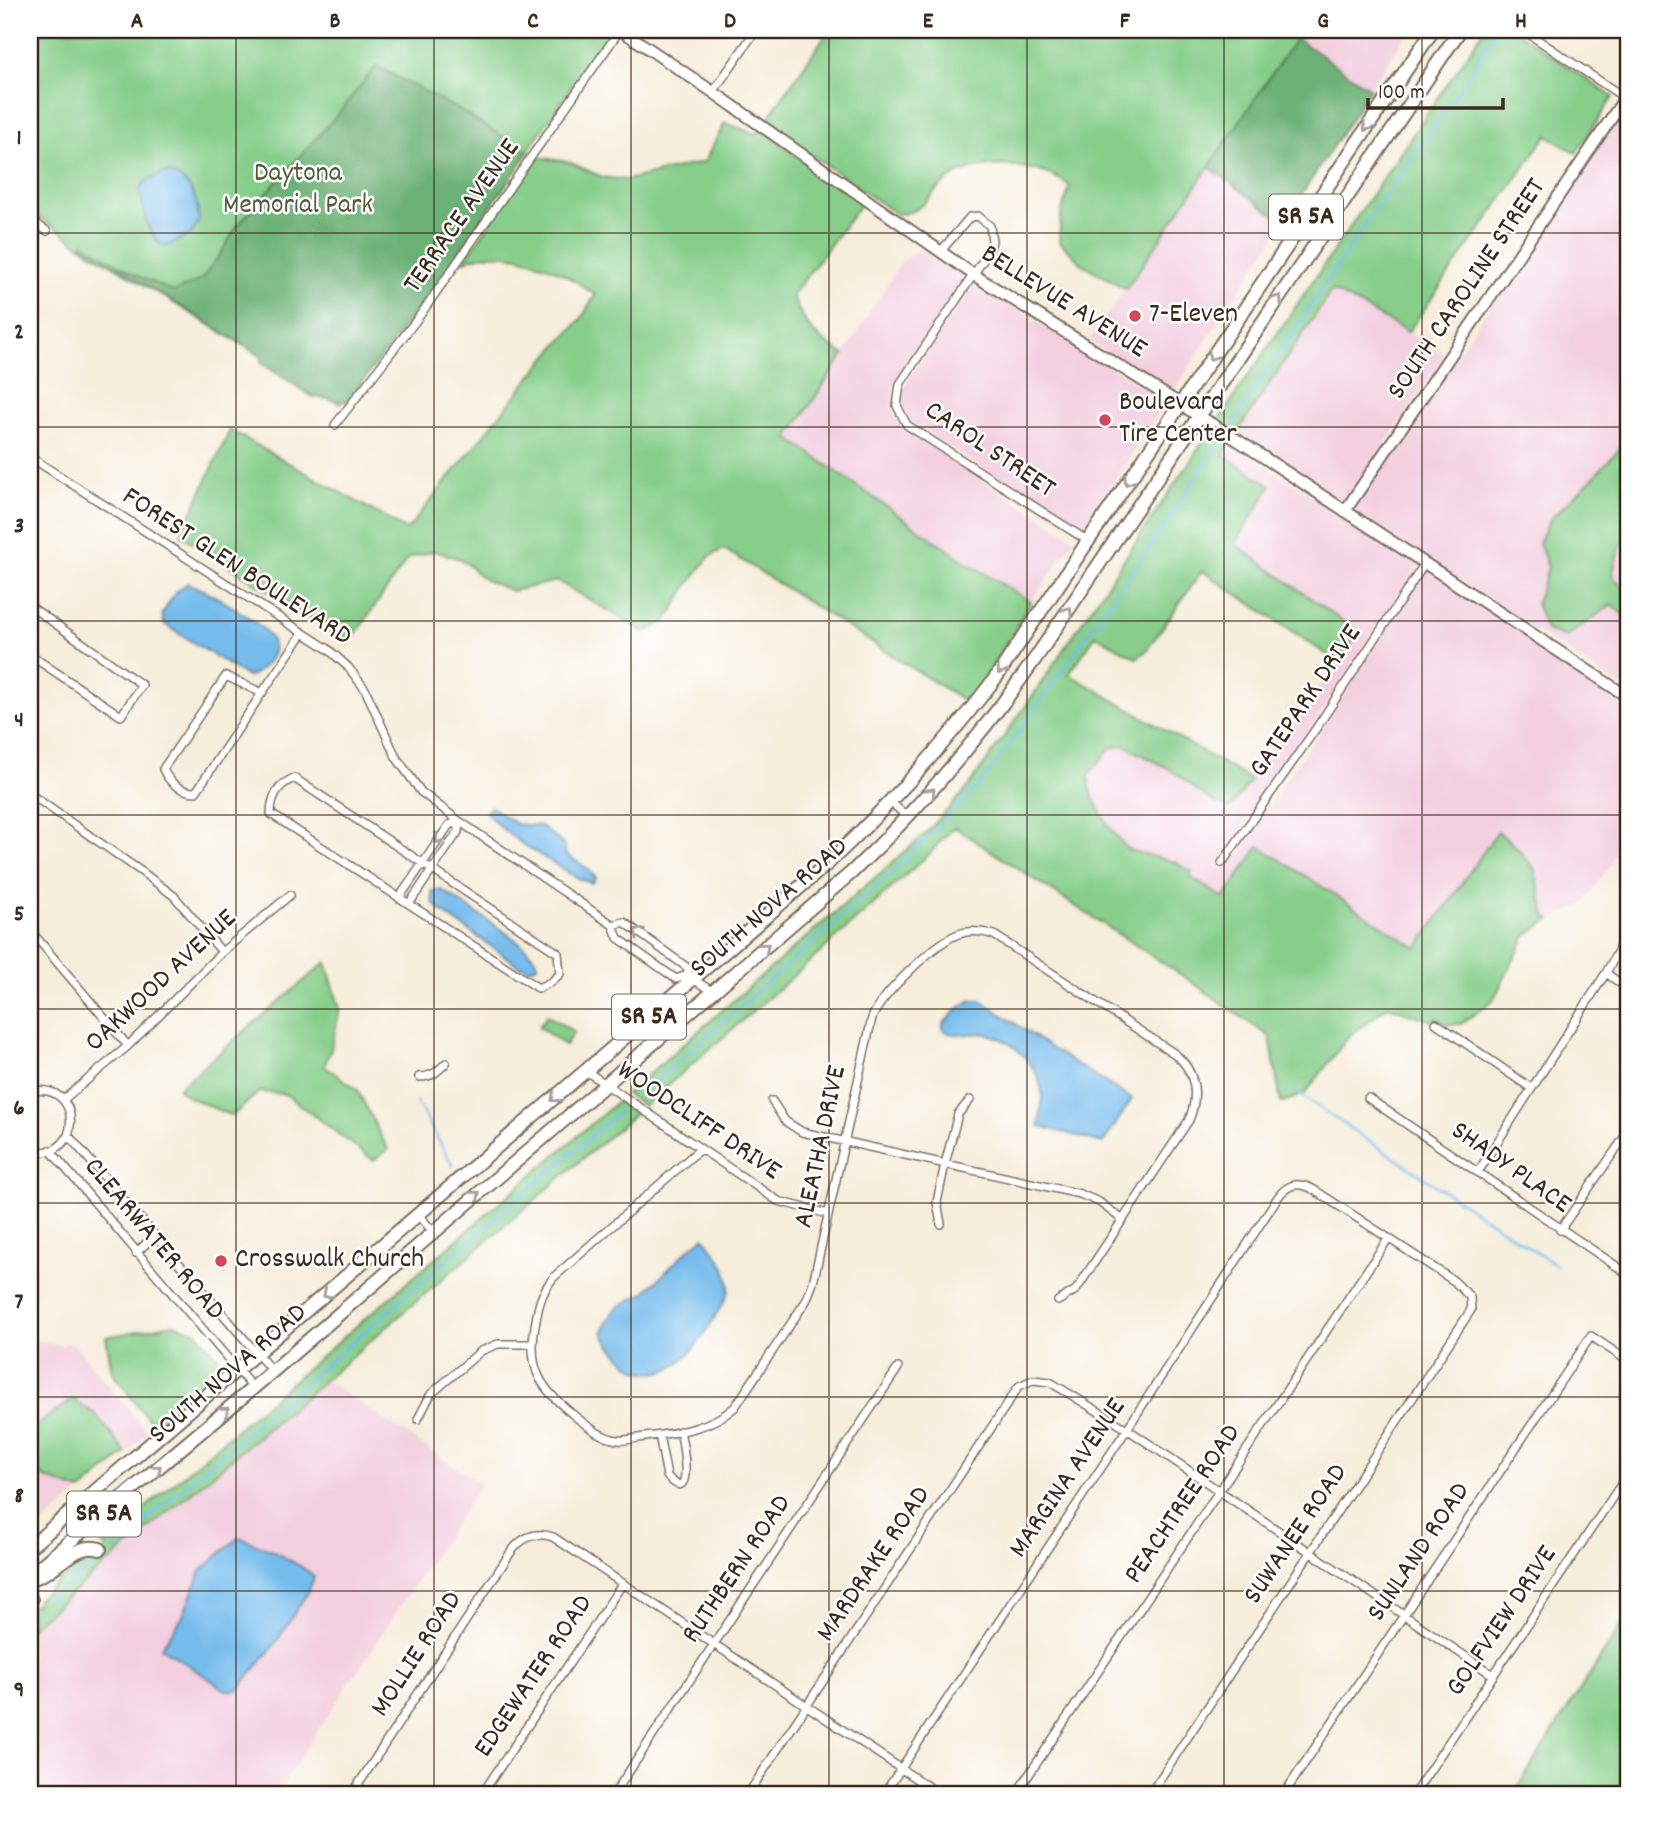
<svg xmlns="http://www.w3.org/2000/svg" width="1658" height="1824" font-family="Dekko,sans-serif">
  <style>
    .built { fill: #f3cfdf; fill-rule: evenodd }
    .green { fill: #86ce8a; stroke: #607c54; stroke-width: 2 }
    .forest { fill: #6cb176; stroke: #546e4a; stroke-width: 2 }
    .water { fill: #75bced; stroke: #587386; stroke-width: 2 }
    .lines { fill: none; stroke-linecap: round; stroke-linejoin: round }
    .stream { stroke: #75bced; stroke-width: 2.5 }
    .street-casing { stroke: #7c6e60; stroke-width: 10 }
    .secondary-casing { stroke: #7c6e60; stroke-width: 14 }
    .primary-casing { stroke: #7c6e60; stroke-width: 16 }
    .street { stroke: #fff; stroke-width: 7 }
    .secondary { stroke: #fff; stroke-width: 10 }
    .primary { stroke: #fff; stroke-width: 12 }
    .oneway { stroke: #a79f9a }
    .grid { fill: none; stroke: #3b2a1e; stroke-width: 2; stroke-opacity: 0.55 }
    .poi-dot { fill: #d1495b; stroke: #fff; stroke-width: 2.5 }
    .labels { text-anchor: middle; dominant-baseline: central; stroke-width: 5; stroke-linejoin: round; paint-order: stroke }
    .shield { fill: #fff; stroke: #766a62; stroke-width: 2 }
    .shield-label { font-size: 26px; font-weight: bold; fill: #3b2a1e }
    .park-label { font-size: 28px; fill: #525b3e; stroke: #fff }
    .street-label { font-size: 28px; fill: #3b2a1e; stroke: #fff }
    .poi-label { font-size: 28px; fill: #3b2a1e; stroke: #fff; text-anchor: start }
    .neatline { fill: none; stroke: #3b2a1e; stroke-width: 2.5 }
    .grid-label { font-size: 23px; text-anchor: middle; font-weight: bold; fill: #3b2a1e }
  </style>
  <rect width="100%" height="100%" fill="#fff"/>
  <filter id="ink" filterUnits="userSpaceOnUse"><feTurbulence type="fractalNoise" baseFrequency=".0143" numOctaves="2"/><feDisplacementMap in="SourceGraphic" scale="14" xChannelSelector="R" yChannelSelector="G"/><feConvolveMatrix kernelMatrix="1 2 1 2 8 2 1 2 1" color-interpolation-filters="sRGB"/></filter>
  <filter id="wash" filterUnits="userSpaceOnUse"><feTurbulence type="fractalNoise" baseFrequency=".00686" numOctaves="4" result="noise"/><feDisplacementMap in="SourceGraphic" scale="28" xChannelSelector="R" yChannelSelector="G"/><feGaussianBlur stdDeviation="1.57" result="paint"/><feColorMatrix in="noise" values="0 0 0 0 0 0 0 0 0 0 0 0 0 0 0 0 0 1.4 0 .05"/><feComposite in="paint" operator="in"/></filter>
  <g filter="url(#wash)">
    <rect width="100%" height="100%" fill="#f6edda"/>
    <path class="built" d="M 1302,30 L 1409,30 L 1370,89 L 1296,38 Z
      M 1626,105 L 1628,107 L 1628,440 L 1610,458 L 1539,542 L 1548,568 L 1536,603 L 1566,637 L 1612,604 L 1627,619 L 1628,691 L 1351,510 Z
      M 1209,167 L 1284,222 L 1172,393 L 1089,341 Z
      M 916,250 L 937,255 L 966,278 L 895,382 L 892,395 L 893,409 L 903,429 L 1075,539 L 1031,602 L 966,562 L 787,437 L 844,354 L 900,264 Z
      M 974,283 L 1167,402 L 1080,531 L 911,422 L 902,405 L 904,385 Z
      M 1332,290 L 1408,332 L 1445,355 L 1344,505 L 1236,434 Z
      M 1230,442 L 1418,565 L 1313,725 L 1216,865 L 1224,869 L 1321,729 L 1426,570 L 1628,703 L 1628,831 L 1621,837 L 1610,866 L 1582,905 L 1551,919 L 1546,916 L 1539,897 L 1498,832 L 1417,949 L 1259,846 L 1224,898 L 1190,877 L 1191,872 L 1175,862 L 1128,850 L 1109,827 L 1093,798 L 1088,776 L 1110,748 L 1125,745 L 1143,757 L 1170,769 L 1195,790 L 1220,806 L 1230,808 L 1359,633 L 1235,544 L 1222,455 Z
      M 1628,536 L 1628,591 L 1612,576 L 1619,549 Z
      M 30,1338 L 62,1346 L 66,1343 L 74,1344 L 149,1433 L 126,1453 L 96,1415 L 73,1399 L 30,1430 Z
      M 324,1379 L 481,1484 L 276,1794 L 30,1794 L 30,1628 ZM 258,1545 L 277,1551 L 294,1561 L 290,1617 L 275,1644 L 217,1685 L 198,1671 L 176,1627 L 182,1618 L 201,1571 Z
      M 30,1466 L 45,1478 L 81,1491 L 30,1534 Z"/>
    <path class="green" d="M 30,30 L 610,30 L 527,152 L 340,404 L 88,251 L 30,210 Z
      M 829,30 L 1302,30 L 1126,289 L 1082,264 L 1059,241 L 1061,214 L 1070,186 C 1039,163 981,157 948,180 C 927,194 925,214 896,214 L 765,122 Z
      M 1484,30 L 1522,30 L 1520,34 L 1613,97 L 1576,153 L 1547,135 L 1408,332 L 1332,290 L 1236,434 L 1217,422 Z
      M 725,123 L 757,134 L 760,130 L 862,202 L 792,296 C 807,329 813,336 844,354 L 788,438 L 966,562 L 1031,602 L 969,704 L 724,549 L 710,556 L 688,585 L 666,622 L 645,632 L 557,581 L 512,591 L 485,580 L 461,559 L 434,551 L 408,558 L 349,644 L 181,535 L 230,430 L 407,530 L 550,353 L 582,318 L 595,295 C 562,269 505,241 463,262 L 537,157 L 569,162 L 602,177 L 626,180 L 704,162 Z
      M 1211,430 L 1230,442 L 1223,455 L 1271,486 L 1235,544 L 1359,633 L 1338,662 L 1202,571 L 1146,651 L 1136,658 L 1096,635 L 1069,674 L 1251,780 L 1230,808 C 1205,802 1190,782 1169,769 C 1154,760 1140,755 1125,745 L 1110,748 L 1088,776 L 1093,798 L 1109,827 L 1128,850 L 1175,862 L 1192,872 L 1190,877 L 1224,898 L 1259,846 L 1417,948 L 1498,831 L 1517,848 L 1534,868 L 1546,916 L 1551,919 L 1526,936 L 1493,1000 L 1461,1024 L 1446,1024 L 1436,1017 L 1432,1021 L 1388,1006 L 1349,1036 L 1305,1094 L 1281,1103 L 1270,1037 L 1189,980 L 954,827 L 929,854 L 813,959 L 644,1106 L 626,1094 L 924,835 L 966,790 L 1025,707 Z
      M 1628,440 L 1628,536 L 1619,549 L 1612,576 L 1628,591 L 1628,624 L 1627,619 L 1612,604 L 1566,637 L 1546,630 L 1536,603 L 1548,568 L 1539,542 L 1551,518 L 1588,483 Z
      M 326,962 L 340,1009 L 331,1049 L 324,1066 L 357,1089 L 388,1150 L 373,1160 L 285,1094 L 259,1092 L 232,1116 L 188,1097 L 178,1088 Z
      M 547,1015 L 574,1032 L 565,1045 L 539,1027 Z
      M 618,1101 L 636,1113 L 292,1408 L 30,1628 L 30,1605 L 35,1605 L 37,1599 L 93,1552 L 103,1555 L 106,1546 L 102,1545 Z
      M 174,1324 L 196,1331 L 227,1368 L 155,1428 L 112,1372 L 106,1337 Z
      M 73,1399 L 96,1415 L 126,1453 L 81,1491 L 45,1478 L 30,1466 L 30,1430 Z
      M 1628,1615 L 1628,1794 L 1513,1794 Z"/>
    <path class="forest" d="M 1296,38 L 1370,89 L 1284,222 L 1209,167 Z
      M 376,66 L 457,109 L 529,152 L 417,311 L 347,402 L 313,397 L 261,363 L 261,356 L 81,245 L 83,243 L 136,275 L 174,292 L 202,279 L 221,253 L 237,226 L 338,114 Z"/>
    <path class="water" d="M 167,172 C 191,180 198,198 199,221 L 191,234 L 166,247 C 145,236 144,210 140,188 L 146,181 Z
      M 188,583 C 207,591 262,621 271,639 C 280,656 261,671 248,677 L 164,624 L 162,614 L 176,592 Z
      M 491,807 L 516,824 L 541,826 L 565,846 L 565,854 L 587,868 L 596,878 L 592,883 L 579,879 C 548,859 509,840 486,812 Z
      M 441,889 C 462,906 531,943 538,964 L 531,969 L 518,965 L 445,914 L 433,903 L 432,891 Z
      M 972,1000 L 981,1000 L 1049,1047 L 1132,1099 L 1103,1143 L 1039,1126 C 1040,1116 1043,1104 1042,1094 C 1040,1067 1012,1038 986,1034 C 972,1032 954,1038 943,1030 L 943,1024 L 960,1007 Z
      M 704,1237 C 715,1251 731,1271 729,1290 C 727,1301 719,1309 714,1318 C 695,1353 659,1397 621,1357 C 613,1348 607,1343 603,1331 C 606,1325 609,1316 614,1311 C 621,1303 637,1298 647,1290 C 667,1273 682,1252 704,1237 Z
      M 239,1537 C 268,1549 287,1556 314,1576 L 309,1590 L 275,1644 L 238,1690 L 226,1690 L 161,1647 L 182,1618 L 201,1571 Z"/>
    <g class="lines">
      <path class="stream" d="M 1234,421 L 1347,251 L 1462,86 L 1496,30
        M 1294,1091 L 1557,1266
        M 640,1095 L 899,866 L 988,775 L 1150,547 L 1214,449
        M 416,1101 L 453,1166
        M 114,1547 L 619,1112
        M 49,1599 L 94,1562"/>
    </g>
  </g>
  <g filter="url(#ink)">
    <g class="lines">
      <defs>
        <path id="street" d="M 1528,30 L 1526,32 L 1625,98 L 1628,93
          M 713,92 L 756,30
          M 30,219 L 47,231
          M 941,251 L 970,217 L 978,216 L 990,226 L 992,241 L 990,250 L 900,384 L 897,406 L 907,425 L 1088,541
          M 335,425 L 421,314 L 620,30
          M 30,457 L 328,649 L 348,667 L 365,689 L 396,757 L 421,792 L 459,821 L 613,925
          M 30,606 L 142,685 L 121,716 L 30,655
          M 226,676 L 262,693 L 196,792 C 181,792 169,783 163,769 Z
          M 262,693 L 303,633
          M 294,778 L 558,953 L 560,974 L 551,982 L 538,988 L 271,814 C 271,796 278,785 294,778 Z
          M 30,794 L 142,872 L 174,896 L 222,952
          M 891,802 L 907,817
          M 1222,863 L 1317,727 L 1425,563
          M 399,898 L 449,825 L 459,821 L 458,832 L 409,904
          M 30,930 L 128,1046
          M 1606,973 L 1628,989
          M 687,975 L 676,979 L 618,938 L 613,925 L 624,922 L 688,968 L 687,975 L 713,992
          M 1436,1023 L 1531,1088
          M 586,1071 L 778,1201 L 828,1214
          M 419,1077 C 432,1077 437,1072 446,1063
          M 30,1092 C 84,1078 84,1165 30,1150
          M 1368,1098 L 1628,1274
          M 63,1100 L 128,1046 L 222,952 L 290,895
          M 772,1101 L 785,1121 L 802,1132 L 1080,1194 L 1099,1202 L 1123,1220
          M 68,1135 L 272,1371
          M 700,1149 L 554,1277 C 541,1292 538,1307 535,1326 C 527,1372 542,1389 576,1417 C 589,1427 601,1438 618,1440 C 626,1441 636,1438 645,1437 C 676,1433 710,1429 735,1407 L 806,1301 L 813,1283 L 872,1018 C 881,995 933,945 956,935 C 968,930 983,931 994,935 L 1175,1054 C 1196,1071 1199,1096 1189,1120 L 1076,1290 L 1058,1301
          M 50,1150 L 253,1388
          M 1478,1172 L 1606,973 L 1628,932
          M 419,1215 L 433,1232
          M 941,1224 L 937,1202 L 945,1164 L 958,1114 L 970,1100
          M 1560,1230 L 1628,1132
          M 136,1253 L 154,1236
          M 418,1419 L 431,1394 L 481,1351 L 498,1344 L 532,1344
          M 659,1435 L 667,1476 C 696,1509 682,1439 680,1431
          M 352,1794 L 511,1552 C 522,1537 535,1531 553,1537 L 939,1794
          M 482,1794 L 623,1583
          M 614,1794 L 898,1368
          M 748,1794 L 1019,1386 L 1033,1380 L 1050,1382 L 1127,1429 L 1493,1675
          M 884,1794 L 1127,1429 L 1278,1197 C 1289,1182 1300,1182 1316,1191 L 1454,1281 L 1470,1297 L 1471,1310 L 1150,1794
          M 1016,1794 L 1388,1239
          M 1284,1794 L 1591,1336 L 1628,1361
          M 1414,1794 L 1628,1474"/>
        <path id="secondary" d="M 621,30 L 713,92 L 974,275 L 1239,441 L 1628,697
          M 1345,511 L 1625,98 L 1628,101"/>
        <path id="primary" d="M 30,1547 L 827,864 C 889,806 945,744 997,676 L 1433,30
          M 30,1575 L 253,1388 L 851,873 C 921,807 982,735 1037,656 L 1460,30
          M 30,1579 C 57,1573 74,1541 100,1549
          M 30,1600 L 31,1600"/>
      </defs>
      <use href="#street" class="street-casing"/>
      <use href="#secondary" class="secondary-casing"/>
      <use href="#primary" class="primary-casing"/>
      <use href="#street" class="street"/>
      <use href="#secondary" class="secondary"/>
      <use href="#primary" class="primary"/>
    </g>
    <defs><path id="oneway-chevron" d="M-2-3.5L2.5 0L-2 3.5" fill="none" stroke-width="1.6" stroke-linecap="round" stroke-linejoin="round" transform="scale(1.75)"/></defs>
    <g class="oneway">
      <use href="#oneway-chevron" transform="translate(1367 127) rotate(124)"/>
      <use href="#oneway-chevron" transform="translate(1278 299) rotate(-56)"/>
      <use href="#oneway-chevron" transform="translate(1212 356) rotate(124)"/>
      <use href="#oneway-chevron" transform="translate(1128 481) rotate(124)"/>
      <use href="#oneway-chevron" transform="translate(1068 611) rotate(-56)"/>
      <use href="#oneway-chevron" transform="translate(1001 670) rotate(125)"/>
      <use href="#oneway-chevron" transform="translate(931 792) rotate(-47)"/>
      <use href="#oneway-chevron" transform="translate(439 839) rotate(125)"/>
      <use href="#oneway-chevron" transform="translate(638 932) rotate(-144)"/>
      <use href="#oneway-chevron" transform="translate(765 947) rotate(-41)"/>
      <use href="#oneway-chevron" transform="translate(555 1098) rotate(139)"/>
      <use href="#oneway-chevron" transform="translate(476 1195) rotate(-41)"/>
      <use href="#oneway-chevron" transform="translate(327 1294) rotate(140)"/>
      <use href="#oneway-chevron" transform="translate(225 1411) rotate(-40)"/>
      <use href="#oneway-chevron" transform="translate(157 1469) rotate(-41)"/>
    </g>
  </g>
  <path class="grid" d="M 236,30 L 236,1794M 434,30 L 434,1794M 631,30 L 631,1794M 829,30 L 829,1794M 1027,30 L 1027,1794M 1224,30 L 1224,1794M 1422,30 L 1422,1794M 30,233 L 1628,233M 30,427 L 1628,427M 30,621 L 1628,621M 30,815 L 1628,815M 30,1009 L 1628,1009M 30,1203 L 1628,1203M 30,1397 L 1628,1397M 30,1591 L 1628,1591"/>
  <g class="poi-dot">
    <circle cx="1135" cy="316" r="7"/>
    <circle cx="1105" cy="420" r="7"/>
    <circle cx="221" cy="1261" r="7"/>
  </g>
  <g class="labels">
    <g class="shield">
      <rect x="1269" y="194.5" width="74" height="45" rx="5"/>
      <rect x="612" y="994.5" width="74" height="45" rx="5"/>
      <rect x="67" y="1491.5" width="74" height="45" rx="5"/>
    </g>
    <g class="shield-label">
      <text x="1306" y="217">SR 5A</text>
      <text x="649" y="1017">SR 5A</text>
      <text x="104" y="1514">SR 5A</text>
    </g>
    <g class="park-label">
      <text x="298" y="175">Daytona<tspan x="298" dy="32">Memorial Park</tspan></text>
    </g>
    <g class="street-label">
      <text transform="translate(463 217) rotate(-55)">TERRACE AVENUE</text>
      <text transform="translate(1468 290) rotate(-56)">SOUTH CAROLINE STREET</text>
      <text transform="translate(1063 303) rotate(32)">BELLEVUE AVENUE</text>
      <text transform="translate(989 451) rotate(34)">CAROL STREET</text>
      <text transform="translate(236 568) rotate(33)">FOREST GLEN BOULEVARD</text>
      <text transform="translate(1307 702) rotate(-56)">GATEPARK DRIVE</text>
      <text transform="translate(770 909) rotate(-41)">SOUTH NOVA ROAD</text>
      <text transform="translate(162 982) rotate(-43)">OAKWOOD AVENUE</text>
      <text transform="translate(698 1122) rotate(34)">WOODCLIFF DRIVE</text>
      <text transform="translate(822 1147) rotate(-78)">ALEATHA DRIVE</text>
      <text transform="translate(1510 1169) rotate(35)">SHADY PLACE</text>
      <text transform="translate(153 1240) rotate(50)">CLEARWATER ROAD</text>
      <text transform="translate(229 1375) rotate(-41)">SOUTH NOVA ROAD</text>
      <text transform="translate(1069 1479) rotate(-56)">MARGINA AVENUE</text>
      <text transform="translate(1184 1505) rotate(-56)">PEACHTREE ROAD</text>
      <text transform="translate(1297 1535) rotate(-56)">SUWANEE ROAD</text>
      <text transform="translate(1420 1553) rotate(-56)">SUNLAND ROAD</text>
      <text transform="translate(875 1565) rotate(-56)">MARDRAKE ROAD</text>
      <text transform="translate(738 1570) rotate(-56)">RUTHBERN ROAD</text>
      <text transform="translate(1503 1622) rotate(-56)">GOLFVIEW DRIVE</text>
      <text transform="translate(418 1655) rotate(-57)">MOLLIE ROAD</text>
      <text transform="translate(535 1677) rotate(-56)">EDGEWATER ROAD</text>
    </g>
    <g class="poi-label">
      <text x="1149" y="316">7-Eleven</text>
      <text x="1119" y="404">Boulevard<tspan x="1119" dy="32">Tire Center</tspan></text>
      <text x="235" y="1261">Crosswalk Church</text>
    </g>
  </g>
  <rect width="1658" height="1824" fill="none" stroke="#fff" stroke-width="77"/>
  <path d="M1368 98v10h135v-10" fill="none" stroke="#3b2a1e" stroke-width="3.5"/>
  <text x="1378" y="98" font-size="21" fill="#3b2a1e" stroke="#ffffff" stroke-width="5" paint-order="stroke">100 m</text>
  <rect x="38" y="38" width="1582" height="1748" class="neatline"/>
  <g class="grid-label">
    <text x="137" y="27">A</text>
    <text x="335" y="27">B</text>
    <text x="533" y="27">C</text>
    <text x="730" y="27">D</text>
    <text x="928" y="27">E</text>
    <text x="1125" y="27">F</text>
    <text x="1323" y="27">G</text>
    <text x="1521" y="27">H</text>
    <text x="19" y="144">1</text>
    <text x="19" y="338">2</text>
    <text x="19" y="532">3</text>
    <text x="19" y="726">4</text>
    <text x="19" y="920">5</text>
    <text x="19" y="1114">6</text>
    <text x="19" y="1308">7</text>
    <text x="19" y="1502">8</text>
    <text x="19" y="1696">9</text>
  </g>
</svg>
